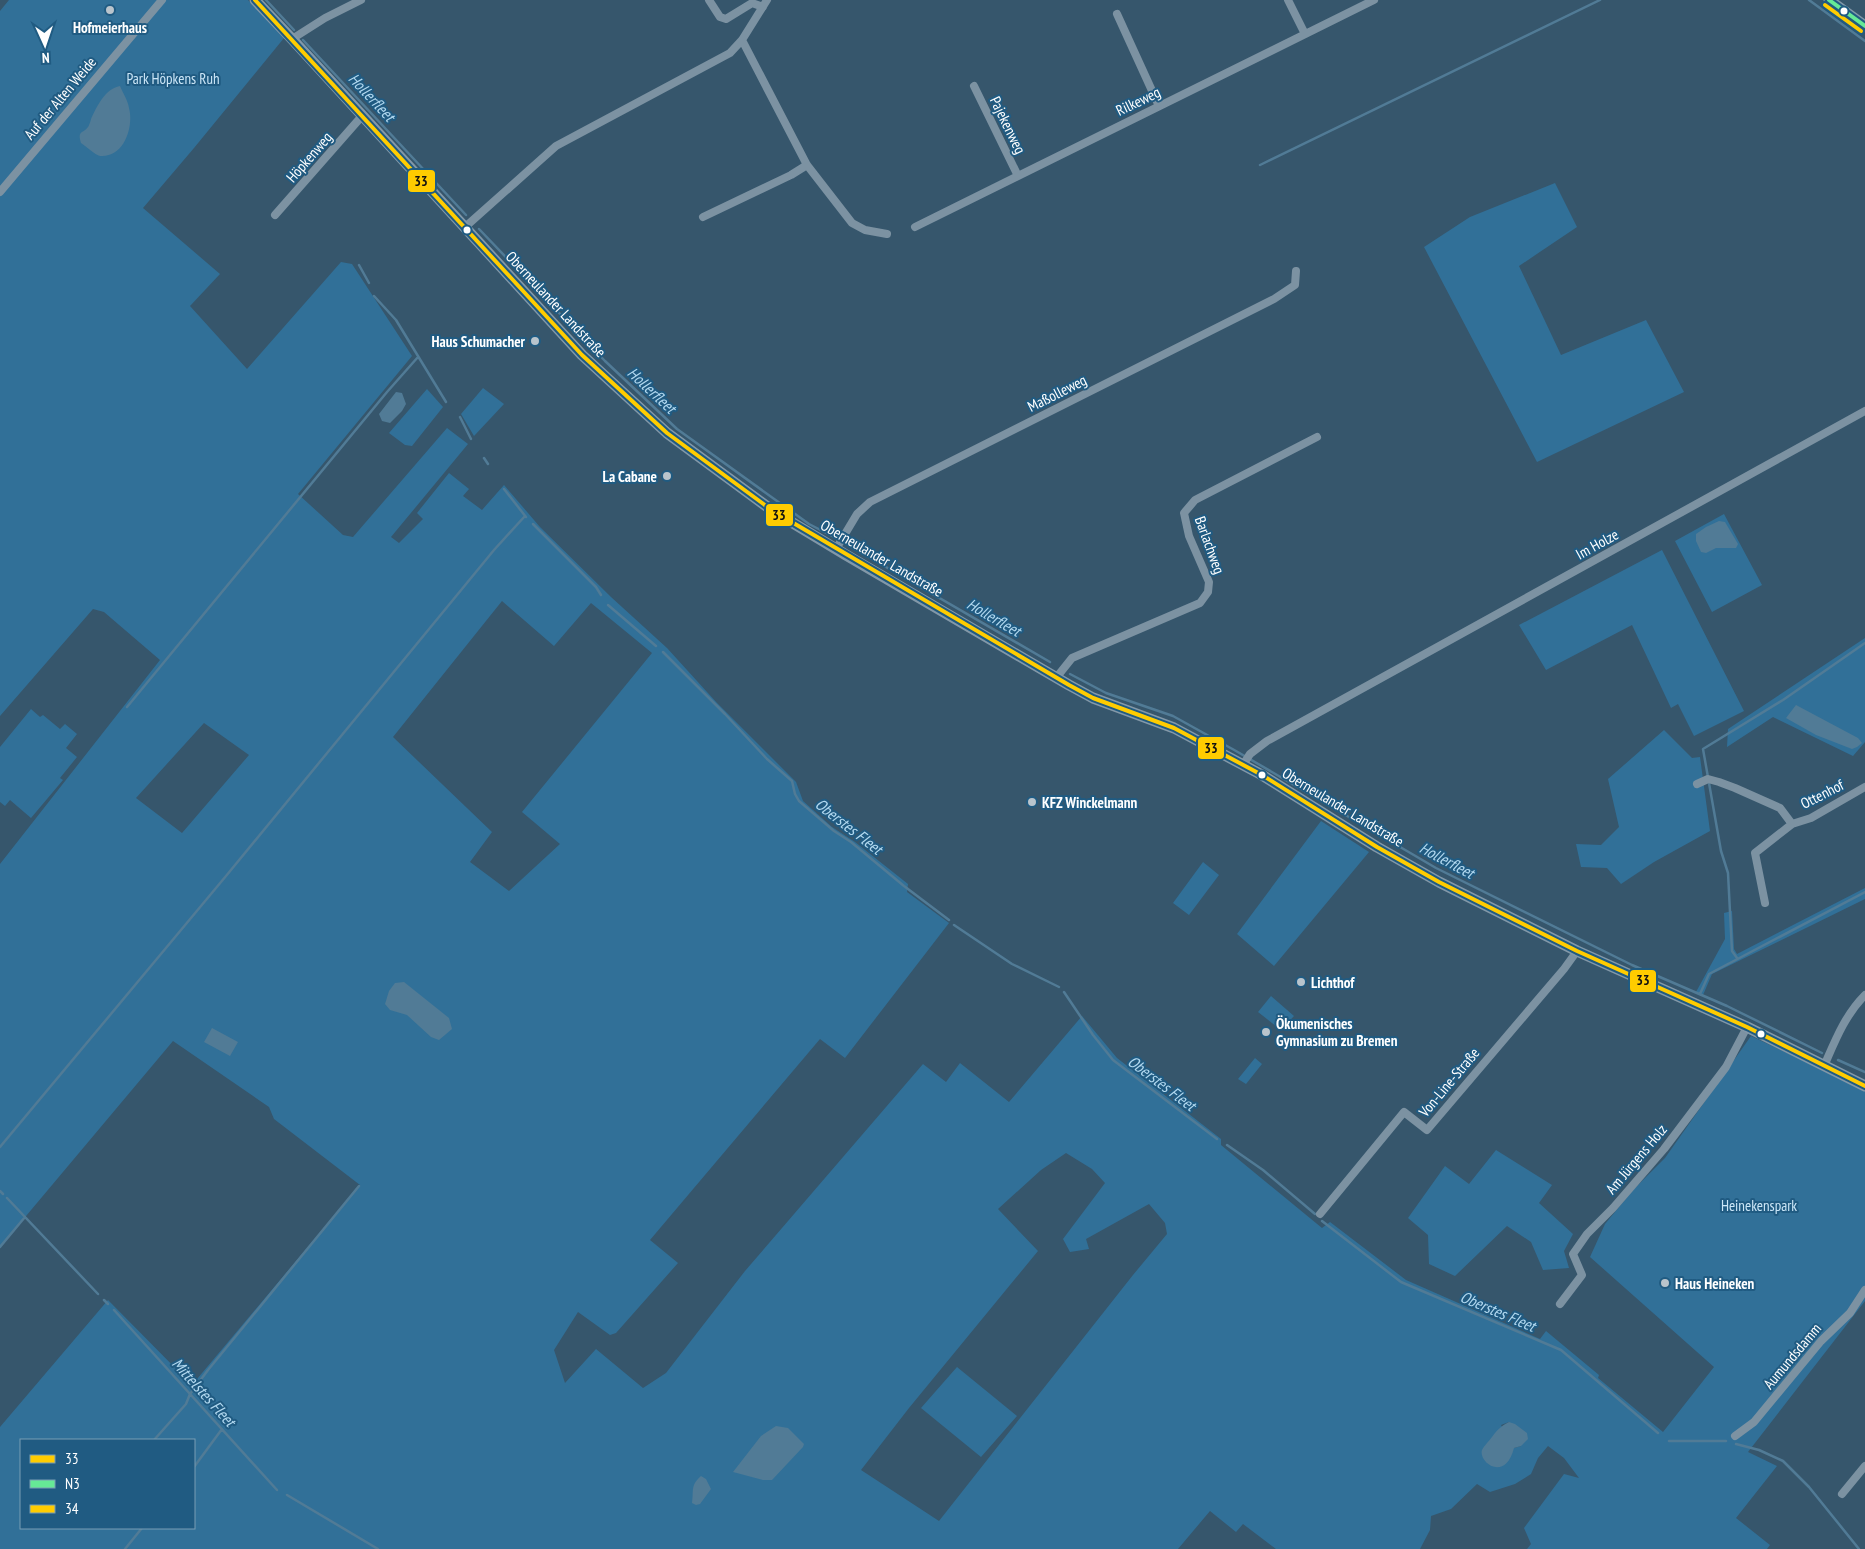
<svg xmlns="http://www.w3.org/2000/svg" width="1865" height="1549" font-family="'PT Sans Narrow',sans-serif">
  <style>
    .green { fill: #317098; fill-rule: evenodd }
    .water { fill: #517b96 }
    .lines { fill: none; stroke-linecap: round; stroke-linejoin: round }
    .stream { stroke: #517b96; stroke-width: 2.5 }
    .street { stroke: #7c92a2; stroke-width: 8 }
    .secondary { stroke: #8398a8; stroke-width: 11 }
    .bus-1-casing { stroke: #205b82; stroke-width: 8 }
    .bus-2-casing { stroke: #205b82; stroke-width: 8 }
    .bus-3-casing { stroke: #205b82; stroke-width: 8 }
    .bus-1 { stroke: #fc0; stroke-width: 4 }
    .bus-2 { stroke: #66e996; stroke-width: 4 }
    .bus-3 { stroke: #fc0; stroke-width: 4 }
    .poi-dot { fill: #b9c4cc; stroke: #205b82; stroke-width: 2 }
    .bus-dot { fill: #fff; stroke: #205b82; stroke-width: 2 }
    .labels { text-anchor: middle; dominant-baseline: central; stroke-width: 4; stroke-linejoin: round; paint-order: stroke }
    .poi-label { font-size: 15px; font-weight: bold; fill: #fff; stroke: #205b82; text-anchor: start }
    .park-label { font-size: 15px; fill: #cbe6f7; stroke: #205b82 }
    .street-label { font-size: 15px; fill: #fff; stroke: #205b82 }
    .water-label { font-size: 16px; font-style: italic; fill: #b2d9f0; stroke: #205b82 }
    .line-badge { stroke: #205b82; stroke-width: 2 }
    .pale-badge-label { font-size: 14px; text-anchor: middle; font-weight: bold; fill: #111 }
  </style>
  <rect width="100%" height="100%" fill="#36566c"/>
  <path class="green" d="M 9,0 L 248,0 L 284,38 L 194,148 L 143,208 L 220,274 L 190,306 L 247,369 L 341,262 L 352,264 L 412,356 L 298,494 L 343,535 L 353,537 L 447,428 L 468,444 L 391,537 L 399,543 L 423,519 L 417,513 L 449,473 L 469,489 L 463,496 L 482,510 L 504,485 L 540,527 L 611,597 L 667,648 L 717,703 L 796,782 L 803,801 L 832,827 L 855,842 L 908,884 L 907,892 L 949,923 L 845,1058 L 820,1039 L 650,1240 L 678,1263 L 616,1333 L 610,1335 L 578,1312 L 554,1350 L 565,1383 L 596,1349 L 643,1388 L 666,1373 L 745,1271 L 923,1064 L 946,1082 L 960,1063 L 1009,1102 L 1082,1016 L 1117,1058 L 1221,1139 L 1221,1145 L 1322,1228 L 1330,1222 L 1406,1280 L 1540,1339 L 1546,1331 L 1599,1375 L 1598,1378 L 1663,1432 L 1714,1367 L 1590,1257 L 1605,1224 L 1634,1189 L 1665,1158 L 1751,1036 L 1865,1090 L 1865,1301 L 1748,1452 L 1777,1466 L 1736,1518 L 1770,1545 L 1767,1549 L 1527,1549 L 1531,1544 L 1524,1528 L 1564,1474 L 1579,1478 L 1564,1458 L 1548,1446 L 1538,1458 L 1531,1474 L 1515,1484 L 1490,1492 L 1477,1484 L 1451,1509 L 1431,1516 L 1430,1530 L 1420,1549 L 1276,1549 L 1243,1524 L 1236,1532 L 1210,1511 L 1178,1549 L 0,1549 L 0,1427 L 108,1300 L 192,1385 L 360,1185 L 274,1119 L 269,1107 L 173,1041 L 0,1247 L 0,864 L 160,660 L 104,612 L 93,609 L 0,716 L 0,11 ZM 502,601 L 554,646 L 591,603 L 652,653 L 522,812 L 560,844 L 509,891 L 470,862 L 492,832 L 393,737 ZM 204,723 L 249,755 L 182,833 L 136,798 ZM 1066,1153 L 1092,1169 L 1105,1183 L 1063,1239 L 1070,1252 L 1089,1249 L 1086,1239 L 1149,1204 L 1165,1223 L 1167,1234 L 1133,1275 L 939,1521 L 861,1470 L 909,1408 L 1038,1251 L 998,1209 L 1041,1170 ZM 1509,1422 L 1521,1446 L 1514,1448 L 1501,1425 ZM 21,1440 L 194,1440 L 194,1528 L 21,1528 Z
    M 1555,183 L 1577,227 L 1519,266 L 1561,355 L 1646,320 L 1684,392 L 1537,462 L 1424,247 L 1470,217 Z
    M 483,388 L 504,404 L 474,436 L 461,414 Z
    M 427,389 L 443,407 L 412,446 L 405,445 L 389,433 Z
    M 1724,514 L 1762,585 L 1712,612 L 1675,541 Z
    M 1662,550 L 1744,711 L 1694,736 L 1678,704 L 1671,708 L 1632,625 L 1546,670 L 1519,625 Z
    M 1865,638 L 1865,742 L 1853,756 L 1773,717 L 1727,747 L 1728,729 Z
    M 31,709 L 40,717 L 43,715 L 60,729 L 65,724 L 77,734 L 66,748 L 77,757 L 60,778 L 63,780 L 31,818 L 10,800 L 5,806 L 0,802 L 0,747 Z
    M 1664,730 L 1692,758 L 1700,757 L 1710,831 L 1654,862 L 1621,884 L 1607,868 L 1581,867 L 1576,844 L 1601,845 L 1619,827 L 1608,779 Z
    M 1321,821 L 1369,852 L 1274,966 L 1237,934 Z
    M 1203,862 L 1219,875 L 1189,915 L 1173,903 Z
    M 1865,888 L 1865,899 L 1712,974 L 1703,995 L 1696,992 L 1725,939 L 1724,913 L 1732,911 L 1734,949 L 1737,954 Z
    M 1271,996 L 1294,1016 L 1281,1030 L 1258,1012 Z
    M 1255,1058 L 1262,1064 L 1246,1084 L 1238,1079 Z
    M 1496,1150 L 1552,1185 L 1539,1203 L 1573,1234 L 1564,1251 L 1569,1268 L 1543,1270 L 1531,1242 L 1507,1226 L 1455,1276 L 1429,1264 L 1428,1235 L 1408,1218 L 1445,1166 L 1469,1184 Z
    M 957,1367 L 1017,1416 L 981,1457 L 921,1408 Z"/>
  <path class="water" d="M 120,86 C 123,93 128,101 129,108 C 134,127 124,158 100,156 C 95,155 86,146 81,143 C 77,130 83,134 88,127 C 89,126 91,120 91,119 C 97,106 105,89 120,86 Z
    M 396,392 L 402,393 L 406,404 L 402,411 L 390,423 L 382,421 L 379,414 Z
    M 1719,521 L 1725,522 L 1738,544 L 1736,548 L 1716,548 L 1706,553 L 1701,552 L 1696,541 L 1696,534 L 1706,527 Z
    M 1796,705 L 1858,738 L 1862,743 L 1857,747 L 1852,749 L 1816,735 L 1786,718 Z
    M 404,982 L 449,1018 L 452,1029 L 439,1040 L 431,1037 L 407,1015 L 390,1010 L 385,1004 L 389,991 L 395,983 Z
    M 212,1028 L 238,1042 L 230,1056 L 204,1042 Z
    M 1509,1422 L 1515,1424 L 1527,1433 L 1528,1439 L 1521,1446 L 1514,1448 C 1505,1483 1478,1462 1482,1450 C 1484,1446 1489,1441 1492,1437 C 1497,1430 1501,1426 1509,1422 Z
    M 776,1426 L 788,1428 L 804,1444 L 803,1447 L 772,1480 L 763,1480 L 733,1472 L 761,1436 Z
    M 701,1476 L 706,1479 L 711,1489 L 700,1504 L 696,1505 L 692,1503 C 694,1490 690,1486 701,1476 Z"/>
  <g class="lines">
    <path class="stream" d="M 266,0 L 294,30
      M 1809,0 L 1865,41
      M 303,40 L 466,215
      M 1260,165 L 1600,0
      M 479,229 L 605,361 L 677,429 L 809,524 L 834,537
      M 359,265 L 369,283
      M 374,296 L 396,320 L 446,402
      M 460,417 L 471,439
      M 484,458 L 488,464
      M 504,489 L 526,517
      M 533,524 L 596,587 L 601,595
      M 848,545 L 1050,662
      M 608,605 L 656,646
      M 663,652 L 725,714 L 767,759 L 792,781 L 795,794 L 799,801 L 834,831 L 851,842 L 904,886 L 949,920
      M 1070,674 L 1106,693 L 1173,716 L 1236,751 L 1436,868 L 1632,965 L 1727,1006 L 1822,1053
      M 127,707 L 387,392 L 418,357
      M 954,925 L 1012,964 L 1059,987
      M 1737,958 L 1732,951 L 1728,873 L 1721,851 L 1703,749 L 1783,700 L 1865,643
      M 1064,992 L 1093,1035 L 1113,1060 L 1217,1139
      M 1700,994 L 1709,974 L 1865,892
      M 1838,1060 L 1865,1072
      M 1227,1145 L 1263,1170 L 1315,1214
      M 0,1147 L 226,876 L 494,550 L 525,516
      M 0,1191 L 3,1194
      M 7,1198 L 98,1294
      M 1322,1221 L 1401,1282 L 1561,1350 L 1658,1433
      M 0,1247 L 25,1217
      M 104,1300 L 108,1304
      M 114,1310 L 277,1490
      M 154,1440 L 186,1404 L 190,1394 L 208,1370 L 359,1186
      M 1669,1441 L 1726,1441
      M 1736,1444 L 1759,1450 L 1783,1461 L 1809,1487 L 1859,1549
      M 194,1467 L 222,1429
      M 287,1495 L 378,1549
      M 125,1549 L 142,1528"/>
    <path class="street" d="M 709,0 L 720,17 L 726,19 L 752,3 L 763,7
      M 1288,0 L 1305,34
      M 1117,14 L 1159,106
      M 292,39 L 325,18 L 361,0
      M 742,40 L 807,165 L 852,223 L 865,230 L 887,234
      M 974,86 L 1018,176
      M 0,192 L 162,0
      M 275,215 L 362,116
      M 703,217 L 791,175 L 807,165
      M 915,227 L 1374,0
      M 464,228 L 556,146 L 730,53 L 742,40 L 767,0
      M 836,549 L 857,514 L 870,502 L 1274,299 L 1295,285 L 1296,271
      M 1056,678 L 1072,658 L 1200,603 L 1208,592 L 1209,582 L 1189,536 L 1184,513 L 1195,500 L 1317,437
      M 1243,765 L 1250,754 L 1267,741 L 1865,411
      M 1697,784 L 1708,779 L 1719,782 L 1735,788 L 1780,808 L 1792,824
      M 1765,903 L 1755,853 L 1792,824 L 1811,818 L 1865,787
      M 1824,1066 C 1835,1041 1845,1015 1865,995
      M 1320,1214 L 1404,1112 L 1427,1130 L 1564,969 L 1577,951
      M 1560,1304 L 1582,1275 L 1573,1254 L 1587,1234 L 1613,1208 L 1664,1149 L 1726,1067 L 1747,1027
      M 1735,1436 L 1754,1422 L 1821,1341 L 1850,1313 L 1865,1290
      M 1842,1494 L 1865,1466"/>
    <path class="secondary" d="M 255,0 L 292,39 L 582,355 L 667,433 L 773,511 L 846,555 L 1069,685 L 1093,698 L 1174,728 L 1217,751 L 1262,775 L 1377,847 L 1439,882 L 1577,951 L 1747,1027 L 1865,1086
      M 1829,0 L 1865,26"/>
    <defs>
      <path id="bus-1" d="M 255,0 L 582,355 L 667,433 L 773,511 L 1069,685 L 1093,698 L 1174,728 L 1262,775 L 1377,847 L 1439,882 L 1577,951 L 1747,1027 L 1865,1086"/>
      <path id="bus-2" d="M 1829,0 L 1865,26"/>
      <path id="bus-3" d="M 1825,5 L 1861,31"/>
    </defs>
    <use href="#bus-1" class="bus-1-casing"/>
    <use href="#bus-2" class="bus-2-casing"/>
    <use href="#bus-3" class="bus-3-casing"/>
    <use href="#bus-1" class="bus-1"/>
    <use href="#bus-2" class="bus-2"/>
    <use href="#bus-3" class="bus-3"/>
  </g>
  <g class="poi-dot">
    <circle cx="110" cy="10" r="5"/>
    <circle cx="535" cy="341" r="5"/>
    <circle cx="667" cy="476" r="5"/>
    <circle cx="1032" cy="802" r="5"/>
    <circle cx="1301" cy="982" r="5"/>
    <circle cx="1266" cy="1032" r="5"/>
    <circle cx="1665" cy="1283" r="5"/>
  </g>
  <g class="bus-dot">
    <circle cx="1844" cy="11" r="4.5"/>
    <circle cx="467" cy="230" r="4.5"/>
    <circle cx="1262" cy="775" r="4.5"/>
    <circle cx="1761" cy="1034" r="4.5"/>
  </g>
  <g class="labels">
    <g class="poi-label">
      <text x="110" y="27" text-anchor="middle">Hofmeierhaus</text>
      <text x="525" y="341" text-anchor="end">Haus Schumacher</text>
      <text x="657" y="476" text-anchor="end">La Cabane</text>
      <text x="1042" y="802">KFZ Winckelmann</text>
      <text x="1311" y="982">Lichthof</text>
      <text x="1276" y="1023">Ökumenisches<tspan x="1276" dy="17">Gymnasium zu Bremen</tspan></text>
      <text x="1675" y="1283">Haus Heineken</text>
    </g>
    <g class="park-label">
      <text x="173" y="78">Park Höpkens Ruh</text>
      <text x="1759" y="1205">Heinekenspark</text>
    </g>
    <g class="street-label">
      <text transform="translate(60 98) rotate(-50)">Auf der Alten Weide</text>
      <text transform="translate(1138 101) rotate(-26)">Rilkeweg</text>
      <text transform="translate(1008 125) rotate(64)">Pajekenweg</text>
      <text transform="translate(309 157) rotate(-49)">Höpkenweg</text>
      <text transform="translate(556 304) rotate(47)">Oberneulander Landstraße</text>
      <text transform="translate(1057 393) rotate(-27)">Maßolleweg</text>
      <text transform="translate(1597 544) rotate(-29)">Im Holze</text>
      <text transform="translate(1210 545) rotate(70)">Barlachweg</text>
      <text transform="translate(882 558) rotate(30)">Oberneulander Landstraße</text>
      <text transform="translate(1822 794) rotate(-27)">Ottenhof</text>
      <text transform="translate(1343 807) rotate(31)">Oberneulander Landstraße</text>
      <text transform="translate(1449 1082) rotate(-50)">Von-Line-Straße</text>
      <text transform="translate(1636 1159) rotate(-50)">Am Jürgens Holz</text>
      <text transform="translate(1792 1356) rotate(-50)">Aumundsdamm</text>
    </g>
    <g class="water-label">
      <text transform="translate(372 97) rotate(47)">Hollerfleet</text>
      <text transform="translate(652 390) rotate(43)">Hollerfleet</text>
      <text transform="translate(994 617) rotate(30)">Hollerfleet</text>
      <text transform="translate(849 826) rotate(38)">Oberstes Fleet</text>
      <text transform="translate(1447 860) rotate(28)">Hollerfleet</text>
      <text transform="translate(1162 1083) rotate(37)">Oberstes Fleet</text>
      <text transform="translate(1498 1311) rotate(23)">Oberstes Fleet</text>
      <text transform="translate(204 1392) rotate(48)">Mittelstes Fleet</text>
    </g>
  </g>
  <g class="line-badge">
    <rect x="407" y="169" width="29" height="24" rx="5" fill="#fc0"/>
    <rect x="765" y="503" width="29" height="24" rx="5" fill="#fc0"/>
    <rect x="1197" y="736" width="28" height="24" rx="5" fill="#fc0"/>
    <rect x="1629" y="969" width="28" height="24" rx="5" fill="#fc0"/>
  </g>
  <g class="pale-badge-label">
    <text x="421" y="186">33</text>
    <text x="779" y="520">33</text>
    <text x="1211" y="753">33</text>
    <text x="1643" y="985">33</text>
  </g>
  <rect x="20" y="1439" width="175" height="90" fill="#205b82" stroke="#799db4"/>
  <rect x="30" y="1455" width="25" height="8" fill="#ffcc00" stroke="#799db4"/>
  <text x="65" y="1464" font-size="15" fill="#ffffff">33</text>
  <rect x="30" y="1480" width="25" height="8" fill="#66e996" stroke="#799db4"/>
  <text x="65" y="1489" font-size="15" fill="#ffffff">N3</text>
  <rect x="30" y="1505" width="25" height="8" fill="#ffcc00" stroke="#799db4"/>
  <text x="65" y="1514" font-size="15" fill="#ffffff">34</text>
  <g transform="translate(45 45) rotate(177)" stroke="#205b82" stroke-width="4" paint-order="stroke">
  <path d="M0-4L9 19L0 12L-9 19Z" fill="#ffffff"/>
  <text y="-8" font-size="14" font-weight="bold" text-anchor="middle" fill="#ffffff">N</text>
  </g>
</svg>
